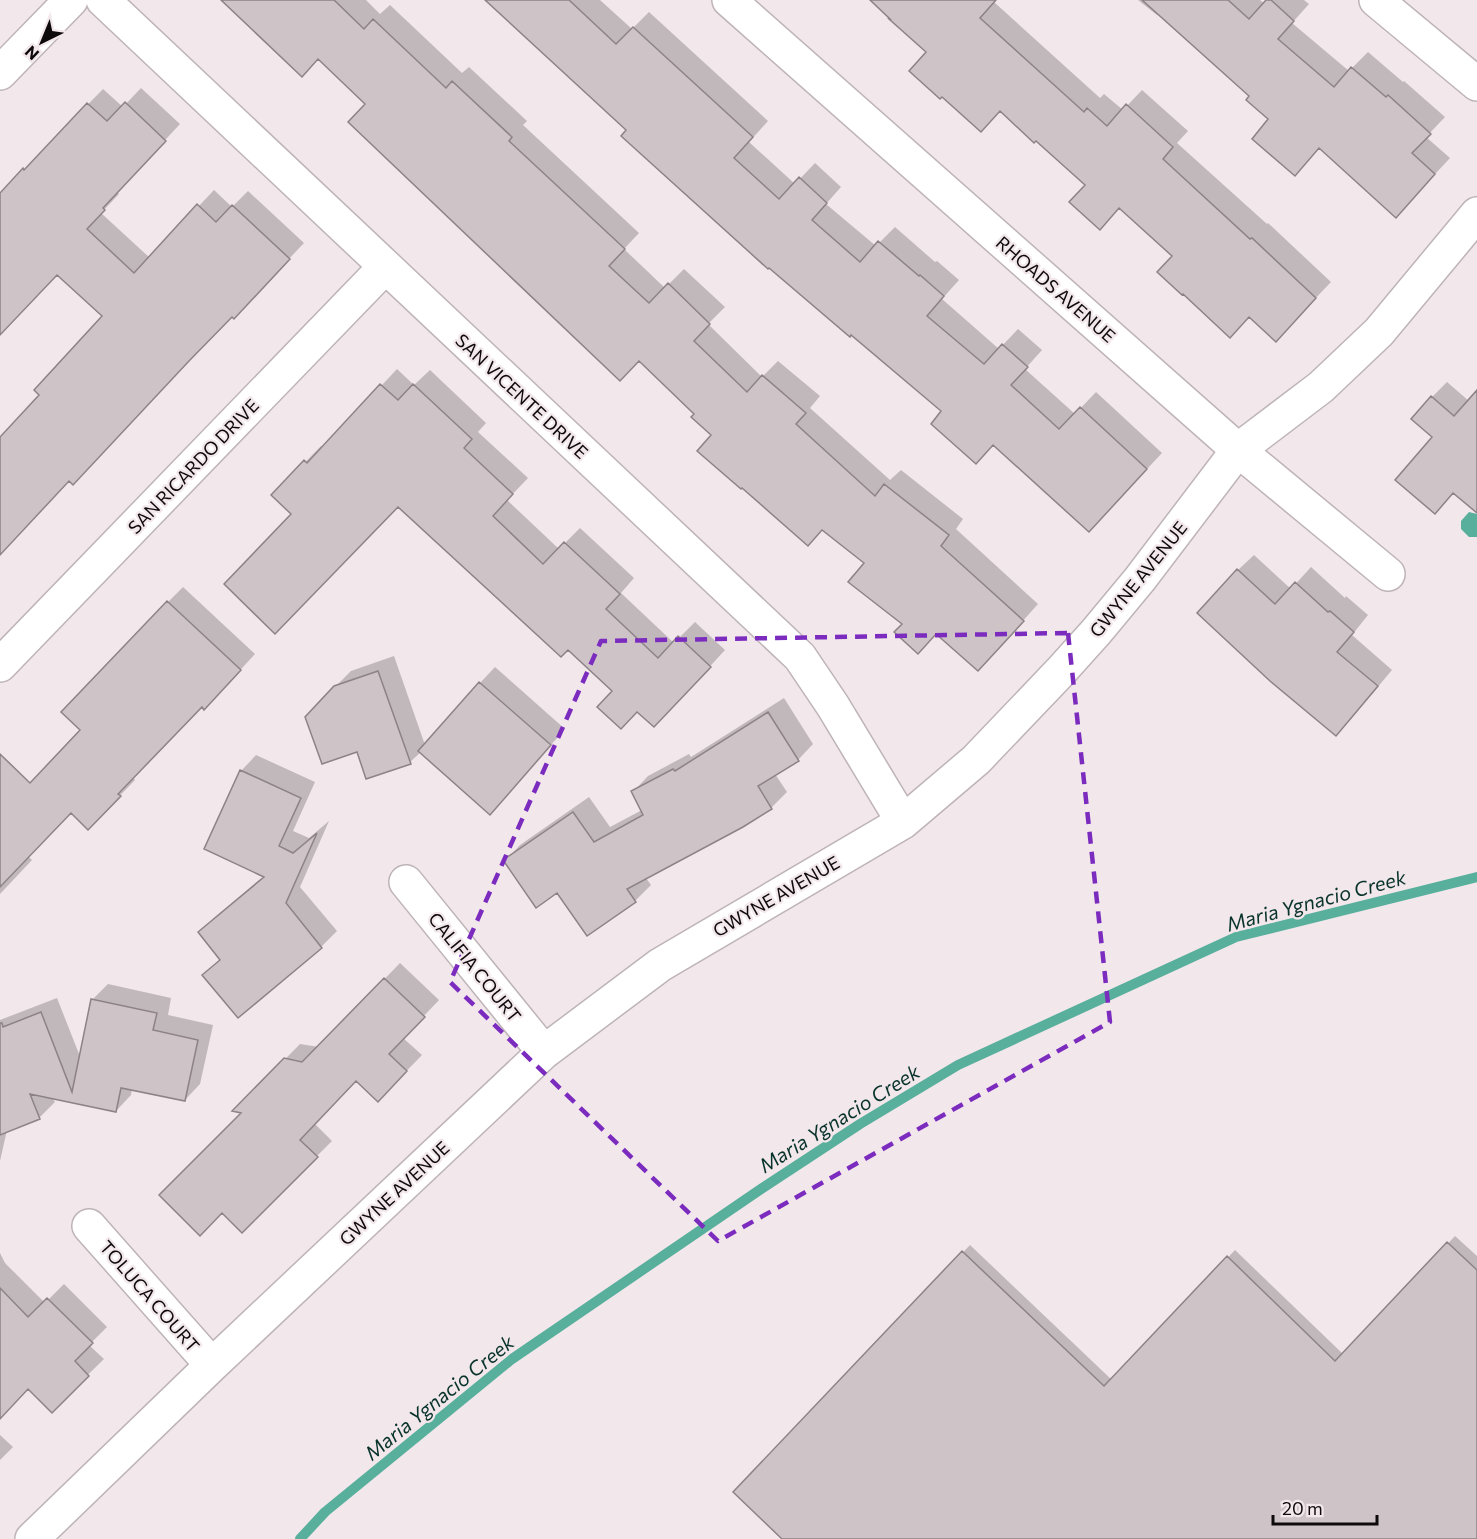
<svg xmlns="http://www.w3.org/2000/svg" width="1477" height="1539" font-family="Commissioner,sans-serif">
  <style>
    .water { fill: #57af9c }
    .shadow { fill: #0003 }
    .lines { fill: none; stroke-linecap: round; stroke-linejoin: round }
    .stream { stroke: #57af9c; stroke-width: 10 }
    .building { fill: #cec3c7; stroke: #8d8387; stroke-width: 1.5 }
    .minor-casing { stroke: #beb4b8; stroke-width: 36 }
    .minor { stroke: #fff; stroke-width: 33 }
    .marked { fill: none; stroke: #7b2cbf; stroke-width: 4.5; stroke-dasharray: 12 8; stroke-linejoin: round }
    .labels { text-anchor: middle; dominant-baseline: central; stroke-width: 4.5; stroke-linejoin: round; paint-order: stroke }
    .street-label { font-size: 18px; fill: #0e0a0b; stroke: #f2e7eb }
    .water-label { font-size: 20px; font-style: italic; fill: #08332b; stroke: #f2e7eb }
  </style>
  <rect width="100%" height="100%" fill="#f2e7eb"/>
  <path class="water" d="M 1469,512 L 1477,514 L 1477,537 L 1469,537 L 1461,529 L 1461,521 Z"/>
  <path class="shadow" d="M 222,0 L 366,0 L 380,14 L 390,5 L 462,73 L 469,67 L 527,121 L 523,125 L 639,233 L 624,249 L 665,288 L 684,269 L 725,307 L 708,324 L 762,377 L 778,361 L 820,396 L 810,408 L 890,480 L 901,470 L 963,519 L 956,529 L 1038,604 L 993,654 L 937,633 L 904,623 L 866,562 L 713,435 L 696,414 L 640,360 L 319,58 Z
    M 488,0 L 600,0 L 632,29 L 649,12 L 768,121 L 749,142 L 795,184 L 815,163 L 841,187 L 826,204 L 876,246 L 895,227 L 935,262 L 937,261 L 959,280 L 942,299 L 999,349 L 1018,329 L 1042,350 L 1025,369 L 1075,414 L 1096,392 L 1162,453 L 1104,515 L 944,411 L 628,130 Z
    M 872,0 L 995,0 L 994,2 L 1100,98 L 1104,94 L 1123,110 L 1142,90 L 1188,131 L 1177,143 L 1267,224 L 1268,223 L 1331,282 L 1291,324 L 1250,316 L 1174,256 L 1120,207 L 1100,228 L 1087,184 L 1001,110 L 942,95 L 928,52 Z
    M 1138,0 L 1260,0 L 1265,4 L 1268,0 L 1304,0 L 1309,4 L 1292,23 L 1349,71 L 1368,52 L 1403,82 L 1404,81 L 1445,117 L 1426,137 L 1450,158 L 1411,200 L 1320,147 L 1295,174 L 1271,119 L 1251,96 L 1159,13 L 1157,15 Z
    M 141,88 L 180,124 L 117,192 L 119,194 L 101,213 L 150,258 L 214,190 L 232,207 L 248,191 L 304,243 L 249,301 L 232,315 L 69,480 L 0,554 L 0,439 L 41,395 L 104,316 L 58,273 L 0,316 L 0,195 L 103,89 L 123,107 Z
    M 397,369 L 414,385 L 430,370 L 486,423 L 478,432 L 528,478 L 507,500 L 559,549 L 580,528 L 634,578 L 621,593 L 674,643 L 695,622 L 725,650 L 670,710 L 638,710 L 614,691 L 568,648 L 398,505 L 293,514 L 273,495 L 321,446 L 323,448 Z
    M 1447,382 L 1469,401 L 1477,393 L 1477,502 L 1454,492 L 1435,512 L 1434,437 L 1432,397 Z
    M 1254,555 L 1291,589 L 1311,567 L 1345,598 L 1346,596 L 1368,615 L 1352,635 L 1392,670 L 1351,719 L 1336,734 L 1238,570 Z
    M 183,587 L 255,654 L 220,692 L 202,705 L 133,777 L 135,780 L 103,813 L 82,730 L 168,602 Z
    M 394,656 L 425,745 L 480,683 L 495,667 L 565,729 L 505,797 L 421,752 L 410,762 L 335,687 L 351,671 Z
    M 784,698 L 813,744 L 798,760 L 775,774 L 787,792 L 771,808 L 742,826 L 646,878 L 651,885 L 635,901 L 587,934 L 557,891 L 505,861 L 520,845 L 589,797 L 610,827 L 642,810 L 633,792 L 648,776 L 689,754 L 691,757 Z
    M 256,755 L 315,782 L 293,831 L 309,838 L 329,821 L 300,887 L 337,931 L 321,947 L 238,1016 L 204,975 L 221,958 L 200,932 L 215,917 L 265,875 L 241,771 Z
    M 0,830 L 32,860 L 0,894 Z
    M 400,963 L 439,1000 L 403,1038 L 422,1055 L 393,1085 L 357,1079 L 314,1123 L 332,1141 L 242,1231 L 244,1112 L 235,1110 L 300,1044 L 319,1047 Z
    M 108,984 L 171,998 L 168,1015 L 213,1025 L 200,1084 L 185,1100 L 132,1089 L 131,1095 L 116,1111 L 52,1097 L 55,1102 L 39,1118 L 7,1130 L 0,1161 L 0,1020 L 57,998 L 81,1059 L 92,1000 Z
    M 1455,1236 L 1477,1256 L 1477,1539 L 785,1539 L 735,1492 L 970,1245 L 1112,1380 L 1235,1250 L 1343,1354 Z
    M 0,1253 L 5,1263 L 45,1303 L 64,1284 L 107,1327 L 89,1345 L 104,1359 L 52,1410 L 29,1387 L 0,1418 Z
    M 0,1435 L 13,1447 L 0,1460 Z"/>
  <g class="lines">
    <path class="stream" d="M 300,1539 L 325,1512 L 512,1359 L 761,1189 L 860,1124 L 958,1065 L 1236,937 L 1477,877"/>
  </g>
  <path class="building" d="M 221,0 L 334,0 L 364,29 L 373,19 L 446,88 L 452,81 L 512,137 L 509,141 L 625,249 L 609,266 L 649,303 L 668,283 L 710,324 L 694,341 L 747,392 L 762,375 L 806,413 L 796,424 L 875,496 L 884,484 L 949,535 L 941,546 L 1024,621 L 978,671 L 936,634 L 918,654 L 894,632 L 902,624 L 848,582 L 864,563 L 822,530 L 808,546 L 742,488 L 741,489 L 697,451 L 711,435 L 691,417 L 694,414 L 639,361 L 620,381 L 348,122 L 365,104 L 318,59 L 302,77 Z
    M 485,0 L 569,0 L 616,44 L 633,27 L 753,137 L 734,158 L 779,199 L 799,177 L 827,203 L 812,220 L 860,262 L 878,241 L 919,276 L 920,275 L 944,296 L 927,316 L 984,364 L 1002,344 L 1028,367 L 1011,385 L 1059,429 L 1080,407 L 1147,469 L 1089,532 L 993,445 L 976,464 L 931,424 L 941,411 L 851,335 L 850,337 L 769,268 L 768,269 L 621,136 L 626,130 Z
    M 870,0 L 996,0 L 980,18 L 1084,112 L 1087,108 L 1107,126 L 1126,104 L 1173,147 L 1163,159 L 1250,239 L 1252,238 L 1316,298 L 1276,342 L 1249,317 L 1230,338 L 1183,294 L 1182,295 L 1157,272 L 1172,256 L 1119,208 L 1100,230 L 1069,202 L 1085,185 L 1036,141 L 1034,143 L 1000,111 L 981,132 L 942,97 L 940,99 L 909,71 L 926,52 L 889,19 L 890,19 Z
    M 1142,0 L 1228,0 L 1249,19 L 1266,0 L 1271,0 L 1294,21 L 1278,39 L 1334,87 L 1351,67 L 1386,97 L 1388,95 L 1431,134 L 1412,153 L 1435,174 L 1396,218 L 1319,148 L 1295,176 L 1252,139 L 1268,119 L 1246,100 L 1249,96 Z
    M 125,102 L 166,141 L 103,208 L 105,210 L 87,229 L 134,273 L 197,204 L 216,222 L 232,205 L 290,259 L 234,319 L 232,317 L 189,361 L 73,485 L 69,481 L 0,555 L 0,437 L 39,395 L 34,390 L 102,316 L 57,275 L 0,335 L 0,193 L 23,168 L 24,170 L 87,103 L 107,121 Z
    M 380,384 L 398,400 L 413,384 L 472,439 L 464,448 L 513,494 L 493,516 L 543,564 L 564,542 L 620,594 L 606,609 L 658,658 L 678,636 L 711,667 L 654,727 L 637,712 L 621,729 L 597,707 L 612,691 L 568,650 L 561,657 L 398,507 L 275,634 L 224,584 L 291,514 L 271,495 L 304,460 L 307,463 Z
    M 1477,390 L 1477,513 L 1453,493 L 1435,514 L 1395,480 L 1432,437 L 1411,419 L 1431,396 L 1454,416 Z
    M 1237,569 L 1275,604 L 1295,582 L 1328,612 L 1330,611 L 1354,632 L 1337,652 L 1378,686 L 1336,736 L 1270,681 L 1197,613 Z
    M 167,601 L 241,670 L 204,710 L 202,707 L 118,794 L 121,796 L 88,830 L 71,813 L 0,887 L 0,754 L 30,783 L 80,730 L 61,712 Z
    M 378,671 L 411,764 L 366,779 L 357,752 L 322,764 L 305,717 L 334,686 Z
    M 479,682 L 551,745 L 490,815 L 418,751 Z
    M 768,712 L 799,761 L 758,786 L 772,809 L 743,827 L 627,889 L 636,902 L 587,936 L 557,893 L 536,908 L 503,860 L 573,812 L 594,842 L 643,815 L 631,791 L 673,769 L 675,771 Z
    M 240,770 L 301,798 L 279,846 L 293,853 L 317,833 L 286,903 L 322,948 L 238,1018 L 202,975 L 220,960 L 198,932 L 264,877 L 204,849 Z
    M 384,978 L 425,1017 L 389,1054 L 407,1071 L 378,1102 L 356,1081 L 300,1140 L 318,1157 L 242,1233 L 222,1213 L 200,1236 L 159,1195 L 241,1113 L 232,1111 L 284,1058 L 302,1062 Z
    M 91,999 L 157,1013 L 153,1030 L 198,1040 L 185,1101 L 121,1088 L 116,1112 L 30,1094 L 40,1119 L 0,1135 L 0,1023 L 2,1023 L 3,1027 L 41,1012 L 72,1092 Z
    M 1447,1242 L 1477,1270 L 1477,1539 L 782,1539 L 733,1492 L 962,1251 L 1104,1386 L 1227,1256 L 1335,1361 Z
    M 0,1288 L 28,1317 L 47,1298 L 93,1343 L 75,1361 L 89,1376 L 52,1413 L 28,1389 L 0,1419 Z"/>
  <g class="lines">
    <defs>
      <path id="minor" d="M 103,0 L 800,657 L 833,706 L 903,822
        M 729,0 L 1238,450 L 1388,574
        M 1376,0 L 1477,84
        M 0,73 L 71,0
        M 0,665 L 385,267
        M 406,882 L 544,1052
        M 89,1226 L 212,1365
        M 32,1539 L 212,1365 L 544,1052 L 660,965 L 903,822 L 976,760 L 1060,672 L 1096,632 L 1140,579 L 1238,450 L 1321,387 L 1379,332 L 1477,214"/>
    </defs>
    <use href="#minor" class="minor-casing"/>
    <use href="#minor" class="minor"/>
  </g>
  <path class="marked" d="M 1068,633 L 1110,1022 L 718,1241 L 450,982 L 601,641 Z"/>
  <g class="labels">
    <g class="street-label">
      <text transform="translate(1056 289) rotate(41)">RHOADS AVENUE</text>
      <text transform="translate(522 396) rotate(43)">SAN VICENTE DRIVE</text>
      <text transform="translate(193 466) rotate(-46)">SAN RICARDO DRIVE</text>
      <text transform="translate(1138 579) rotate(-51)">GWYNE AVENUE</text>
      <text transform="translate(776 896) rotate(-30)">GWYNE AVENUE</text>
      <text transform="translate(475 967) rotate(51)">CALIFIA COURT</text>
      <text transform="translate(394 1193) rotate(-43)">GWYNE AVENUE</text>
      <text transform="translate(150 1296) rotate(49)">TOLUCA COURT</text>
    </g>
    <g class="water-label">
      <text transform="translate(1316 900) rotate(-15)">Maria Ygnacio Creek</text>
      <text transform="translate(839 1118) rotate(-32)">Maria Ygnacio Creek</text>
      <text transform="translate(439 1397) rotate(-39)">Maria Ygnacio Creek</text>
    </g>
  </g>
  <g transform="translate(42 42) rotate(223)" stroke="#f2e7eb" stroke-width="4.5" paint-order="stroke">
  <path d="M0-4.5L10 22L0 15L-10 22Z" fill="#0e0a0b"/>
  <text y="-9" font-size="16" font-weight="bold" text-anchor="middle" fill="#0e0a0b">N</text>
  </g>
  <path d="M1273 1515v9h104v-9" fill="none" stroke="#0e0a0b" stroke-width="3"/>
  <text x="1282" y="1515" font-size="18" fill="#0e0a0b" stroke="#f2e7eb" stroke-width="4.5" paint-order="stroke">20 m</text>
</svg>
